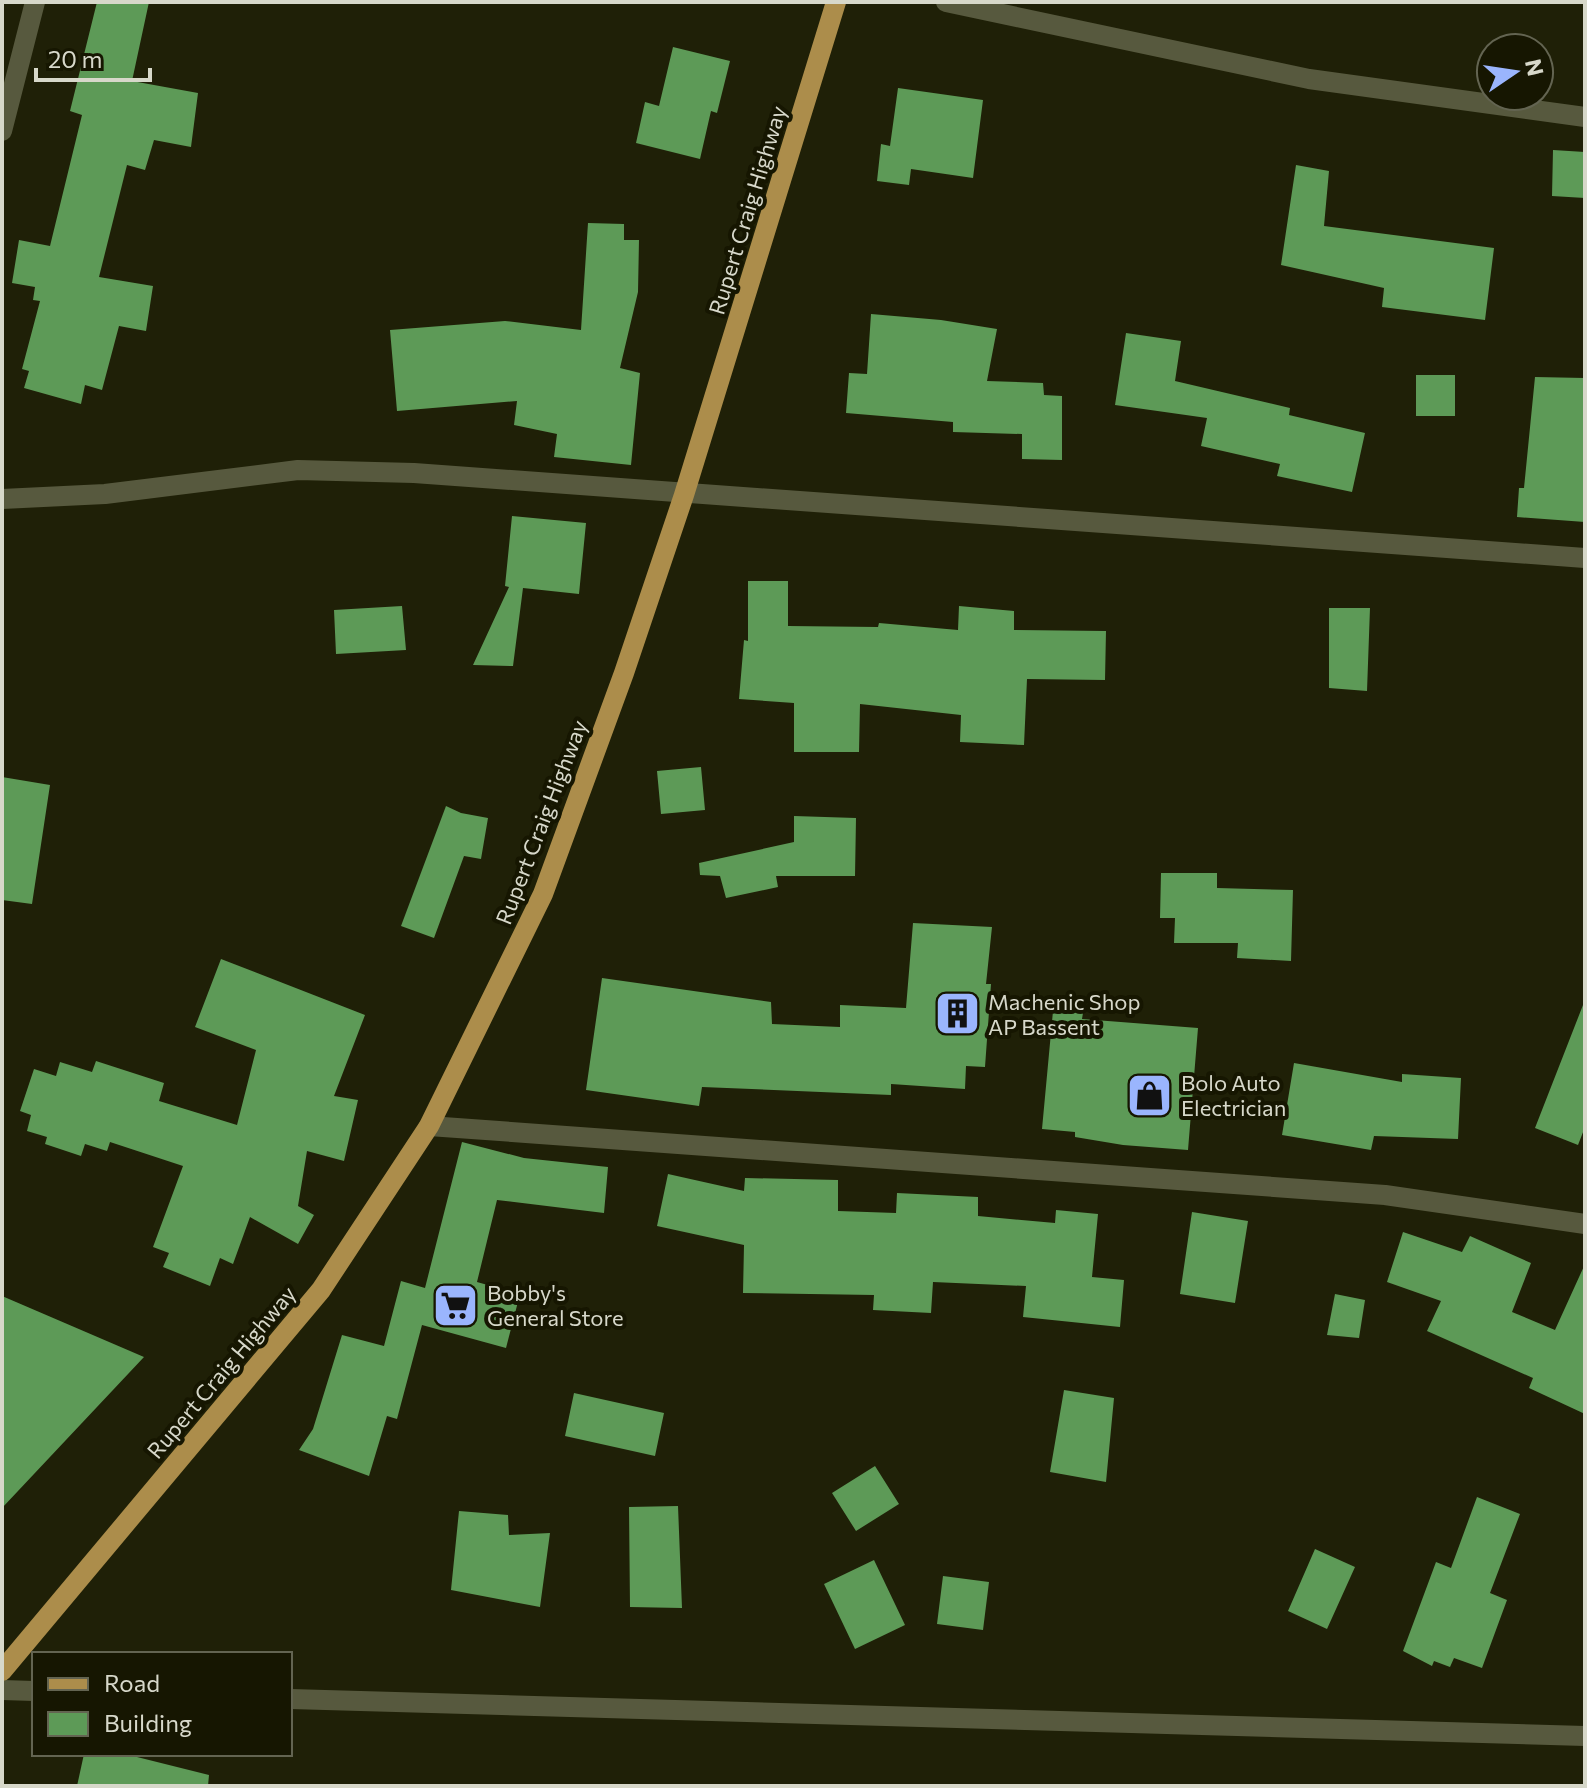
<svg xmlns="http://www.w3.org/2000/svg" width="1587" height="1788" font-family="Commissioner,sans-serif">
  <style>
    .building { fill: #5d9a57 }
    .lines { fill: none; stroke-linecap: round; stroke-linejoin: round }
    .minor { stroke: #57593e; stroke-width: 20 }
    .primary { stroke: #ac8d4b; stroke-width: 20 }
    .labels { text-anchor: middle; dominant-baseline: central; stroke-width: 8; stroke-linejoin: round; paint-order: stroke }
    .street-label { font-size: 22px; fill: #d7d8ca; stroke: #161601 }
    .poi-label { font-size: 22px; fill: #d7d8ca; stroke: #161601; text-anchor: start }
  </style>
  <rect width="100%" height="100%" fill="#1f2007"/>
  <path class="building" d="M 97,2 L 149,2 L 132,81 L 198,93 L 191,147 L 154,140 L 145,170 L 127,165 L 99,277 L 153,286 L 146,331 L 119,326 L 102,390 L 85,385 L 81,404 L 24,388 L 29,371 L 22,369 L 40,301 L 33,300 L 35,287 L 12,283 L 19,240 L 50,246 L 82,115 L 70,111 Z
    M 673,47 L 730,61 L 717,113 L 711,111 L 700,159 L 636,143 L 645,102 L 659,106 Z
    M 898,88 L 983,100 L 973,178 L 911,169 L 909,185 L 877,181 L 881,144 L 890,146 Z
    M 1553,150 L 1585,152 L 1585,198 L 1552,196 Z
    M 1296,165 L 1329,171 L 1324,226 L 1494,248 L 1485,320 L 1382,307 L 1384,288 L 1281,265 Z
    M 588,223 L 624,224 L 624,240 L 639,240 L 638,292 L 620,368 L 640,373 L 631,465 L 554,457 L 557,434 L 514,425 L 517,401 L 397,411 L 390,330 L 505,321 L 581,330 Z
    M 871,314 L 941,320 L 997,329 L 987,381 L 1043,383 L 1044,395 L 1062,396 L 1062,460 L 1022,459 L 1022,434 L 953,432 L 953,422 L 846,413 L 849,373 L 867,374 Z
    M 1126,333 L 1181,341 L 1175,381 L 1290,408 L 1289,415 L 1365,433 L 1352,492 L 1277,476 L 1280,464 L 1201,446 L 1207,418 L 1115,405 Z
    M 1416,375 L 1455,375 L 1455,416 L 1416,416 Z
    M 1535,377 L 1585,378 L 1585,522 L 1517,517 L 1519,488 L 1524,488 Z
    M 512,516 L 586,523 L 579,594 L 523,588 L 513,666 L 473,665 L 509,587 L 505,586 Z
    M 748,581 L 788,581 L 788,626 L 878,627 L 879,623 L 958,630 L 959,606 L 1014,611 L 1014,630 L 1106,631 L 1105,680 L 1027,679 L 1024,745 L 960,742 L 961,715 L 860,704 L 859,752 L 794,752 L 794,703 L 739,699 L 744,640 L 748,641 Z
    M 402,606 L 406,650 L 336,654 L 334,610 Z
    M 1329,608 L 1370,608 L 1367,691 L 1329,688 Z
    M 701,767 L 705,810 L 661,814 L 657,771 Z
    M 2,777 L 50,785 L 32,904 L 2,900 Z
    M 446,806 L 461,813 L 488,818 L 481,859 L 464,856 L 434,938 L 401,926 Z
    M 794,816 L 856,818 L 855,876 L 776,876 L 778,887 L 726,898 L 720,876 L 700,875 L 699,863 L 794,842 Z
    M 1161,873 L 1217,873 L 1217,888 L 1293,890 L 1291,961 L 1237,958 L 1238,943 L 1174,943 L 1175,918 L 1160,918 Z
    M 913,923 L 992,927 L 986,984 L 991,984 L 985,1067 L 966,1066 L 965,1089 L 891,1084 L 891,1095 L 702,1087 L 699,1106 L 586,1090 L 602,978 L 771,1002 L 772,1024 L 840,1027 L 840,1005 L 906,1008 Z
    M 221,959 L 365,1015 L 334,1096 L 358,1100 L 344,1161 L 307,1151 L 298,1206 L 314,1215 L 298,1244 L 250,1217 L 233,1264 L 220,1258 L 210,1286 L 163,1267 L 169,1253 L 153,1247 L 183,1166 L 110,1142 L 107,1151 L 85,1144 L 81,1156 L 45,1144 L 47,1137 L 27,1131 L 31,1115 L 20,1111 L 34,1069 L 56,1076 L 60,1062 L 92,1072 L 96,1061 L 164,1083 L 159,1101 L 237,1125 L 256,1050 L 195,1027 Z
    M 1583,1005 L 1585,1127 L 1578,1145 L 1535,1128 Z
    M 1053,1011 L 1083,1013 L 1082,1019 L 1198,1028 L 1188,1150 L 1123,1145 L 1075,1137 L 1075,1132 L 1042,1129 Z
    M 1294,1063 L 1402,1082 L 1402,1074 L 1461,1078 L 1458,1139 L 1374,1136 L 1371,1150 L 1282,1135 Z
    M 462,1142 L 524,1158 L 608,1167 L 604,1213 L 497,1200 L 477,1282 L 520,1294 L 506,1348 L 422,1325 L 397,1419 L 387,1416 L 369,1476 L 299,1450 L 313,1429 L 342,1335 L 384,1346 L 401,1281 L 425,1288 Z
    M 668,1174 L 744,1191 L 745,1178 L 838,1180 L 838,1211 L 896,1213 L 897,1193 L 978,1197 L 978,1216 L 1055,1223 L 1056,1210 L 1098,1214 L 1092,1277 L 1124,1280 L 1120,1327 L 1023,1317 L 1026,1286 L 933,1282 L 931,1313 L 873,1310 L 874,1295 L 743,1293 L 744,1245 L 657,1226 Z
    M 1192,1212 L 1248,1221 L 1235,1303 L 1180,1294 Z
    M 1403,1232 L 1462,1252 L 1470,1236 L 1531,1263 L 1512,1312 L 1555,1330 L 1585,1264 L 1585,1414 L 1529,1388 L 1533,1378 L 1427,1331 L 1441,1301 L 1387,1282 Z
    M 1335,1294 L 1365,1300 L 1359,1338 L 1327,1335 Z
    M 2,1296 L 144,1357 L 2,1508 Z
    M 1064,1390 L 1114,1398 L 1106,1482 L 1050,1472 Z
    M 574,1393 L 664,1413 L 655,1456 L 565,1436 Z
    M 875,1466 L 899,1504 L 856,1531 L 832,1493 Z
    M 1477,1497 L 1520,1514 L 1490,1593 L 1507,1600 L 1482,1668 L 1454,1658 L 1450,1667 L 1434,1661 L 1432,1666 L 1403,1651 L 1436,1562 L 1451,1568 Z
    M 678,1506 L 682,1608 L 630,1607 L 629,1507 Z
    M 459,1511 L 508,1515 L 509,1535 L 550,1533 L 540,1607 L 451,1590 Z
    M 1315,1549 L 1355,1567 L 1327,1629 L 1288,1611 Z
    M 874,1560 L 905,1625 L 855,1649 L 824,1584 Z
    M 943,1576 L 989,1582 L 983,1630 L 937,1624 Z
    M 84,1754 L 125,1754 L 209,1775 L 208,1786 L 77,1786 Z"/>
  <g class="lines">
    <path class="minor" d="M 946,2 L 1309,79 L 1585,117
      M 2,131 L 35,2
      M 2,499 L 105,494 L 298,470 L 414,473 L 1585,558
      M 429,1126 L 1385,1195 L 1585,1224
      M 2,1690 L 34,1691
      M 290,1699 L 1585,1736"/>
    <path class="primary" d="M 2,1671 L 321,1290 L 429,1126 L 543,894 L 624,673 L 684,495 L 836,2"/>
  </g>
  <defs>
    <symbol id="building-square" viewBox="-11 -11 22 22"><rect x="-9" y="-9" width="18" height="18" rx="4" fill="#9ab5fd" stroke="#161601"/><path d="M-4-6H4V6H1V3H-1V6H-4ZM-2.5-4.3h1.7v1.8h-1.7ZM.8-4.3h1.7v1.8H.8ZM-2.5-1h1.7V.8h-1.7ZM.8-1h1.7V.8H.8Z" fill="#111"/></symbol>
    <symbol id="shop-square" viewBox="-11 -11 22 22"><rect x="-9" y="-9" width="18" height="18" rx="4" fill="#9ab5fd" stroke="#161601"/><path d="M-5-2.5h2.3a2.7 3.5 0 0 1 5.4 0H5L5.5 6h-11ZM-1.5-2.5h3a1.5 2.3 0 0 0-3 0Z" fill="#111"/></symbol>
    <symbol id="supermarket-square" viewBox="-11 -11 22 22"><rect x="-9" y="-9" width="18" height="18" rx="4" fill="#9ab5fd" stroke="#161601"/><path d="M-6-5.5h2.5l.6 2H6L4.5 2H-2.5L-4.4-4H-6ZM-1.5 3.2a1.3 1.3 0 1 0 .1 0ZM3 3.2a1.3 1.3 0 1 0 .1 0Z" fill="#111"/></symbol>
  </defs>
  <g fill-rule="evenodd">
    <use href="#building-square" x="932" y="988" width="51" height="51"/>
    <use href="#shop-square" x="1124" y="1070" width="51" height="51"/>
    <use href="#supermarket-square" x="430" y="1280" width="51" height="51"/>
  </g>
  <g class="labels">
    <g class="street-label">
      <text transform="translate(747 210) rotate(-73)">Rupert Craig Highway</text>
      <text transform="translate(541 822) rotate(-69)">Rupert Craig Highway</text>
      <text transform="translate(221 1372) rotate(-50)">Rupert Craig Highway</text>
    </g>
    <g class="poi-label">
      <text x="988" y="1001">Machenic Shop<tspan x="988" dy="25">AP Bassent</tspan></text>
      <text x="1181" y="1082">Bolo Auto<tspan x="1181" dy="25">Electrician</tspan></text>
      <text x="487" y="1292">Bobby's<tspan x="487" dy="25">General Store</tspan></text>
    </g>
  </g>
  <rect width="1587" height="1788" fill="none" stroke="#d7d8ca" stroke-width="8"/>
  <rect x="32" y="1652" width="260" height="104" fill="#161601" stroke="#636451" stroke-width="2"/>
  <rect x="48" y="1678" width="40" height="12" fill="#ac8d4b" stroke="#636451" stroke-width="2"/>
  <text x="104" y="1692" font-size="24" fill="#d7d8ca">Road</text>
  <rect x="48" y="1712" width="40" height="24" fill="#5d9a57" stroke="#636451" stroke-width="2"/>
  <text x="104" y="1732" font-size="24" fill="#d7d8ca">Building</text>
  <g transform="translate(1515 72) rotate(77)"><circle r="38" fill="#161601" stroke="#636451" stroke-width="2"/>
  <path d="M0-6L14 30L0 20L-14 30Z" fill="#9ab5fd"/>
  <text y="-12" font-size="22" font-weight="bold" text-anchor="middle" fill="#d7d8ca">N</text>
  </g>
  <path d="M36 68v12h114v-12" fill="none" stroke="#d7d8ca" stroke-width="4"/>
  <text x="48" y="68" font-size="24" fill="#d7d8ca" stroke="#161601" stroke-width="6" paint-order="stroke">20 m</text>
</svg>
